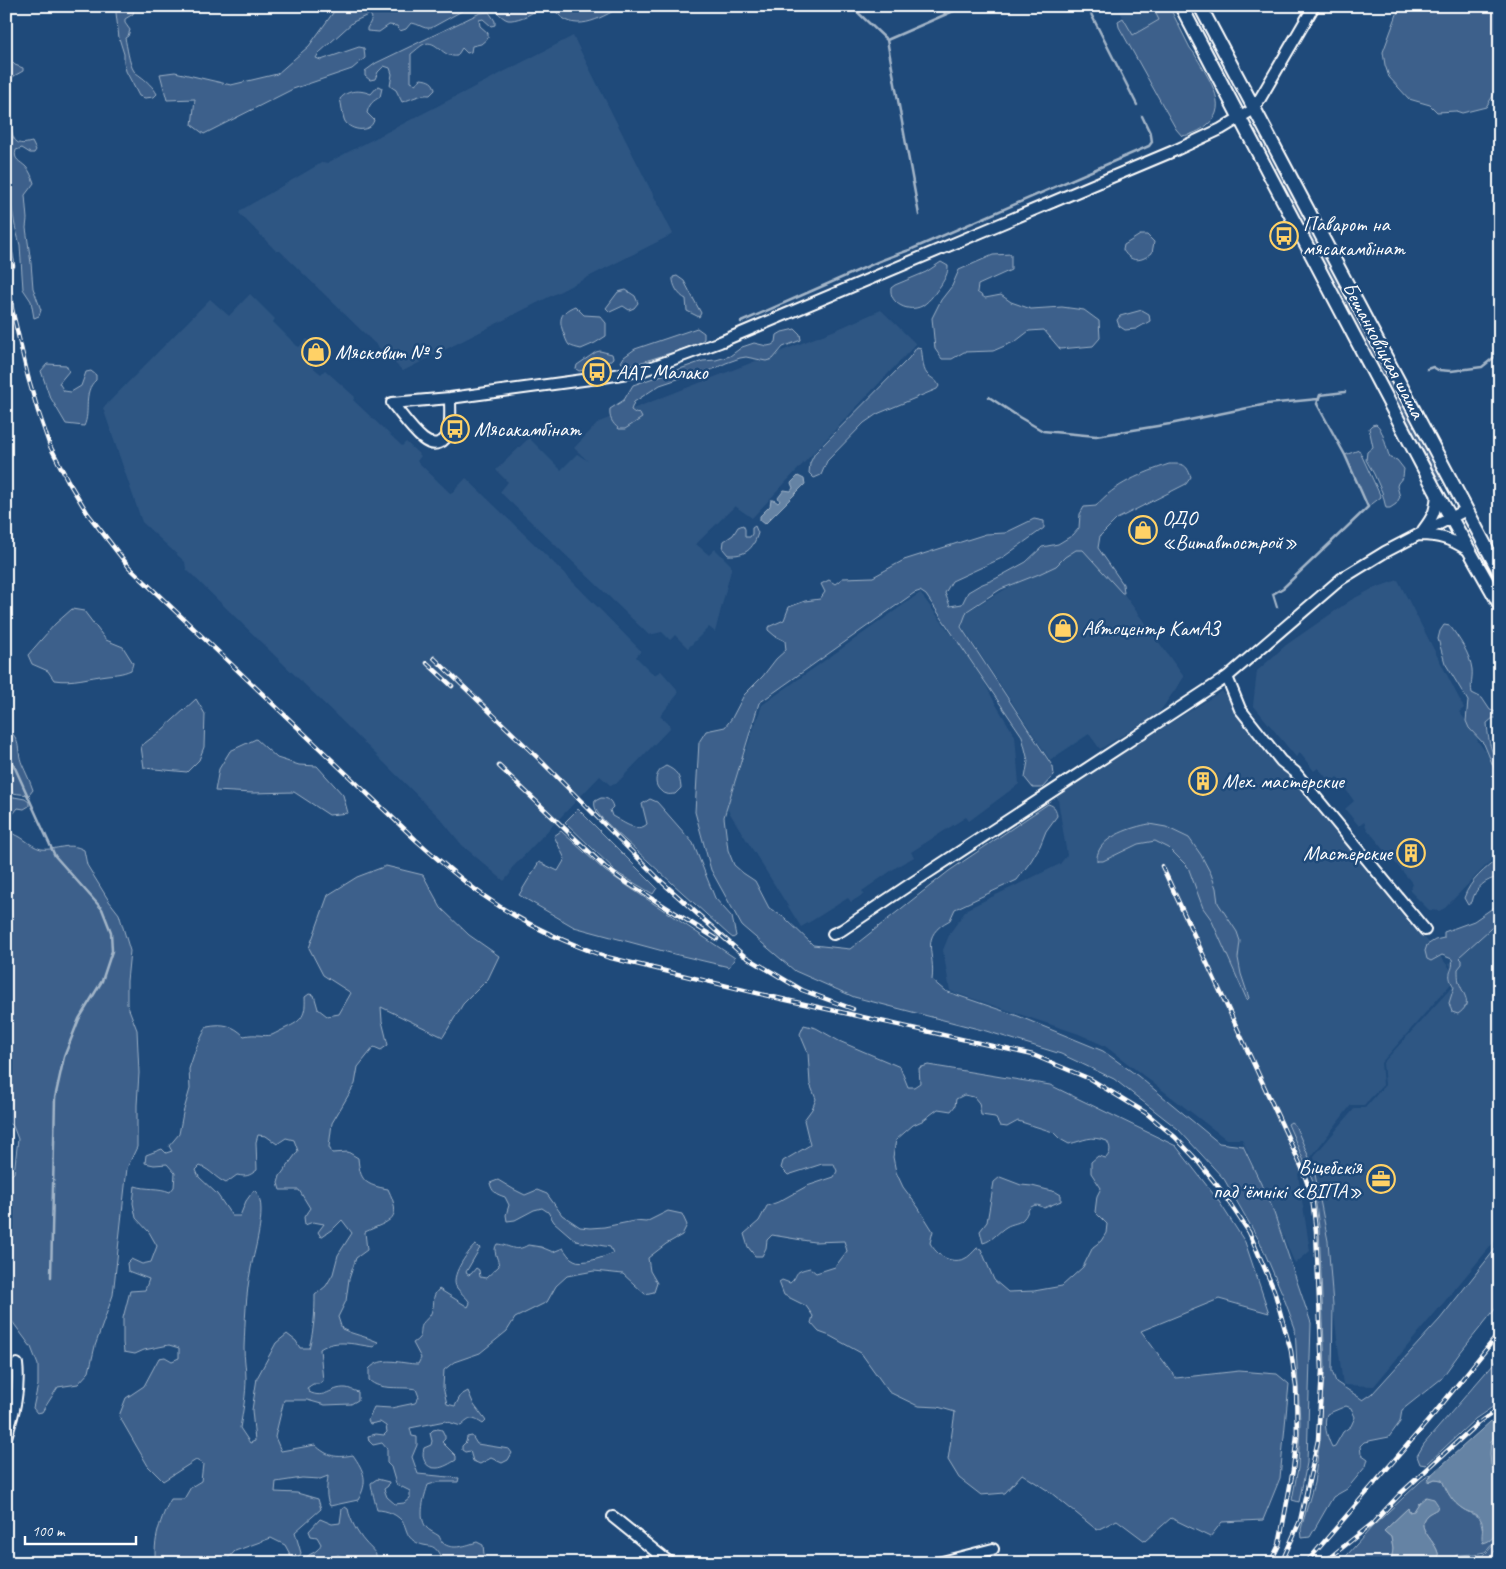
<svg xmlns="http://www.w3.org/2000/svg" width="1506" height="1569" font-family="Caveat,sans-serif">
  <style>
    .built { fill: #2e5683 }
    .green { fill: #3c618b; stroke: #9eb0c5; fill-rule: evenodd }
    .water { fill: #6583a4; stroke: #a3b5c8 }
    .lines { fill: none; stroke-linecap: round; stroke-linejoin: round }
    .stream { stroke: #a3b5c8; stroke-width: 2.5 }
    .minor-casing { stroke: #fff; stroke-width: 14 }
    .major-casing { stroke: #fff; stroke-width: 16 }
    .minor { stroke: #1f4a7a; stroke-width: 10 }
    .major { stroke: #1f4a7a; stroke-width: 12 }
    .rail-casing { stroke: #fff; stroke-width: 4.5 }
    .rail { stroke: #1f4a7a; stroke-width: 2.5; stroke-dasharray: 8; stroke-linecap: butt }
    .labels { text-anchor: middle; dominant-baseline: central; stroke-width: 5; stroke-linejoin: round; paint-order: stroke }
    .poi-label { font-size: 21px; fill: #fff; stroke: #1f4a7a; text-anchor: start }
    .street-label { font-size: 21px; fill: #fff; stroke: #1f4a7a }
  </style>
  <rect width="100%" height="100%" fill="#1f4a7a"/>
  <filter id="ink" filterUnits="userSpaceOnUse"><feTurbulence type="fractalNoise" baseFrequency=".02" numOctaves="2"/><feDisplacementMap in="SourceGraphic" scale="10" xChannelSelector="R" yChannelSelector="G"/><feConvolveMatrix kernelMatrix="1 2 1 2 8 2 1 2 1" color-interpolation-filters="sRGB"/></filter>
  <g filter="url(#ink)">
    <path class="built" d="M 1117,6 L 1152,6 L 1160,20 L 1133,35 Z
      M 573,36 L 673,234 L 403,371 L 280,251 L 276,251 L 239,213 L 241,210 L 323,162 L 327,163 Z
      M 250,294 L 275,319 L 273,322 L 297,346 L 299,347 L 307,339 L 322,354 L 311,366 L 321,374 L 325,370 L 355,397 L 353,400 L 402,446 L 406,442 L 421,456 L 417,461 L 451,494 L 466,478 L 561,570 L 641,651 L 636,657 L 654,675 L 661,671 L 676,688 L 678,694 L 660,716 L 669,724 L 670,728 L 616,784 L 610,785 L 600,776 L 511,869 L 510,874 L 504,881 L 462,845 L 440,818 L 339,718 L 186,569 L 185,562 L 142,522 L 103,408 L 210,299 L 229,316 Z
      M 881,310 L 916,344 L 752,518 L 735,506 L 696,544 L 709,555 L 715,549 L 731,565 L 731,570 L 715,632 L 709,627 L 688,648 L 675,635 L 670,640 L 662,632 L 649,635 L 500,492 L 508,482 L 496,470 L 529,438 L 561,470 L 577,454 L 588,461 L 574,448 L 599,422 L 838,329 Z
      M 1086,542 L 1184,677 L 1158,714 L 1100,749 L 1089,734 L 1050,760 L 963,628 L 963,614 Z
      M 1398,580 L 1464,708 L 1459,712 L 1479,737 L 1477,740 L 1500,772 L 1500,851 L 1445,908 L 1439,911 L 1429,910 L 1410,891 L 1413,884 L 1367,829 L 1364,822 L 1359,826 L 1345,809 L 1354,801 L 1337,777 L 1331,783 L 1318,768 L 1314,771 L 1300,753 L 1296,757 L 1253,705 L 1257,671 L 1286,645 L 1351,600 L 1372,589 Z
      M 920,593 L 977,668 L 995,703 L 1015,736 L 1019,784 L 969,821 L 966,817 L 911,852 L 914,857 L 898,866 L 862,891 L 864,894 L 851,902 L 848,898 L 813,920 L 801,927 L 726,807 L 762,705 Z
      M 1222,691 L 1457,977 L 1381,1063 L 1383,1085 L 1364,1105 L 1351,1105 L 1298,1174 L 1310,1251 L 1295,1264 L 1242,1139 L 1226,1139 L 1105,1046 L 1079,1034 L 950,991 L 943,950 L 950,933 L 967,909 L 1060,864 L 1067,855 L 1057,794 Z
      M 1500,919 L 1500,1235 L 1374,1386 L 1343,1385 L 1314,1156 L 1355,1108 L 1365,1108 L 1385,1085 L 1383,1063 L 1460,978 L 1449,964 Z"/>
    <path class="green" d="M 117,6 L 135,6 L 133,14 L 125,19 L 125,23 L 130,30 L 128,36 L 125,38 C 127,46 129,64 134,71 C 135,73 138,74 140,76 C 146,80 154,88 157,94 L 154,97 L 145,98 L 139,96 L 126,71 L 124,62 L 124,54 L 119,38 L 116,13 Z
      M 338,6 L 430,6 L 431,8 L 440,10 L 444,6 L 471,6 L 431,28 C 422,29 420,24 411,23 L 406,29 L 400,31 L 397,26 L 389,25 L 379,32 L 367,31 L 367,28 L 370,23 L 372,18 L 370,14 L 353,22 L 319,53 L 316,58 L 321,60 L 359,47 L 364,48 L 365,58 L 352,69 L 293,89 L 204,134 L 192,125 L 195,99 L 167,100 L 160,74 L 175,72 L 231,85 L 277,74 L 309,46 Z
      M 500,6 L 535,6 L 536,10 C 531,15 515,21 508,20 C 504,19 500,15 497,12 L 498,7 Z
      M 552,6 L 617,6 L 617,9 C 594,22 569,34 552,6 Z
      M 1152,6 L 1169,6 L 1190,48 L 1194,53 C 1205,74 1232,106 1207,125 C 1200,131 1191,135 1182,136 L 1176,129 L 1119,27 L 1118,21 L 1123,18 L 1133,35 L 1159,20 Z
      M 1400,6 L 1500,6 L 1500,82 L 1496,86 L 1496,91 L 1486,107 L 1462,113 L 1456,111 L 1437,112 L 1430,105 L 1409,99 L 1389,77 L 1385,65 L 1383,52 Z
      M 489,12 L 495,21 L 495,25 L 491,26 L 483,19 L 479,20 L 480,26 L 488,33 L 488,38 L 481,44 L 472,46 L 471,52 L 467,53 L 462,48 L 457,56 C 442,58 437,39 424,44 C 420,46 415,51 411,54 L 411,82 L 415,84 L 421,79 C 429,80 434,82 435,90 L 430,95 C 420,94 412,99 402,102 L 396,90 L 390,86 L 392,74 L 390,68 L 384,66 L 378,72 L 375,79 L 370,80 L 365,76 L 365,71 L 376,63 L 480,13 Z
      M 6,46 L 11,61 L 15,65 L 23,68 L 23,71 L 14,76 L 10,81 C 10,92 7,136 17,142 C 21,145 27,143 32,142 L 36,150 L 34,153 L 30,153 L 22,148 L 16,150 C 13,160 20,161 26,167 C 30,171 32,177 34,183 L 25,195 L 27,219 L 26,228 L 31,263 L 33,288 L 41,310 L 39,316 L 34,318 L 31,301 L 23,289 L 20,245 L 15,226 L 6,175 Z
      M 378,86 L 382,88 L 380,97 C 373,101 369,104 367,113 L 374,120 C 370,135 347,130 344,119 C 342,113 342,105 340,99 C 348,89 361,90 371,94 Z
      M 1277,168 L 1444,478 L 1439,480 C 1383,377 1328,273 1275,169 Z
      M 1140,235 L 1147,235 L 1154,242 L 1152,253 C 1141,262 1131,263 1123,250 L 1124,245 Z
      M 1011,254 L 1011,270 L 978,285 L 977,292 L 985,298 L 1001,295 L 1011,302 L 1031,309 L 1062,307 L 1084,310 L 1099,321 L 1100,338 L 1093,346 L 1060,349 L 1044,330 L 1029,331 L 1016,341 L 993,351 L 964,352 L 952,359 L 942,359 L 935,349 L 932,318 L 941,300 L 952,286 L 959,270 L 993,255 Z
      M 941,262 L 948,266 C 948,274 945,278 941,285 C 935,293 931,300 922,306 C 909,313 889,304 891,288 L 895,285 L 926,272 Z
      M 677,276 L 684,281 L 701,313 L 699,317 L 687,311 L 686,299 C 679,296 672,285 673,277 Z
      M 626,290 L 635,296 L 638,303 L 634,308 L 629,310 L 623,306 L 610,312 L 606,308 L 618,292 Z
      M 575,306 L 584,315 L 600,316 L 606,323 L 606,336 L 595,343 L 581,349 C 577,348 572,347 569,345 C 567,343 565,337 564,334 C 558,320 560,312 575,306 Z
      M 1142,310 L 1149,314 L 1150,321 L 1136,329 L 1125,330 L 1119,326 L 1117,320 L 1120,316 Z
      M 697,328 L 704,333 L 704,339 L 696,345 L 626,367 L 621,362 L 624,357 L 635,349 Z
      M 795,329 L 800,334 L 801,340 L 783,347 L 773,359 L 766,361 L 746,357 L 740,358 L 726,363 L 695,378 L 687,376 L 660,385 L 634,402 L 631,410 L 635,413 L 640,414 L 642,418 L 625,429 L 619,429 C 612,423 609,418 610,409 L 624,400 L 633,385 L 703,361 L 716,360 L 730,356 L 742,347 L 754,343 L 767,346 L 772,345 L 776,342 L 777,335 L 782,332 Z
      M 917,347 L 921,348 C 923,356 922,368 927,374 C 932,379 936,379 939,386 L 937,389 L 877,414 L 864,423 L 827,461 L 821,475 L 814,478 L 809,473 L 810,463 L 815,453 L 909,358 Z
      M 600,351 L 612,354 L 613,358 C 604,367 592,369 579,371 L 576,369 L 577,365 L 596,352 Z
      M 47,364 L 66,365 L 69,371 L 59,383 L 64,391 L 71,392 L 81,386 L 86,372 L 91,371 L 96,375 L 96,380 C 82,392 91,412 84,426 L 66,424 L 49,395 L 41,371 Z
      M 1376,424 C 1383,428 1386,449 1390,458 L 1397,460 L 1404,469 L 1403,477 L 1398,483 L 1397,486 L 1400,497 L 1396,504 L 1390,508 L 1386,508 L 1382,492 L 1374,474 L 1366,460 L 1367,452 L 1373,447 L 1369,428 L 1372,425 Z
      M 1359,450 L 1381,497 L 1368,507 L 1345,455 Z
      M 1169,464 C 1183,464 1186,463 1191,477 L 1186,484 L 1117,519 L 1100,536 L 1098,548 L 1123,584 L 1124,593 L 1122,593 L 1083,550 L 1076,550 L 1065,557 L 1056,566 L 1039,574 L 1001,589 L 967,611 L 961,627 L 1053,767 L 1054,775 L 1042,788 L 1033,788 L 1025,778 L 1028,761 L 1022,736 L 926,595 L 920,591 L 914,593 L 759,703 L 724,817 L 728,850 L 734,865 L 743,873 L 755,881 L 769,908 L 785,918 L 813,945 L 850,949 L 949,871 L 1048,804 C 1055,806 1056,809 1057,816 L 1046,831 L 1040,846 L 1031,861 L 1017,880 L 955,909 L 950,920 C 918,937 936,952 932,980 L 945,991 L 1018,1016 L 1103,1051 L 1138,1076 L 1219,1143 L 1243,1146 L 1272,1207 L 1311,1323 L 1307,1463 L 1299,1502 L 1292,1500 L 1298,1468 L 1300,1422 L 1295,1328 L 1282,1293 L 1260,1242 L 1224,1179 L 1178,1129 L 1114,1079 L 1061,1054 L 986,1031 L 854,997 L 795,971 L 742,926 L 711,870 L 695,812 L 699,742 L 706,731 L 725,727 L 732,718 L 744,695 L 763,676 L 776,659 L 786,650 L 785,641 L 775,636 L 768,630 L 768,627 L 784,620 L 789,607 L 805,601 L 820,599 L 825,592 L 821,584 L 829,580 L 835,584 L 843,578 L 873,577 L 904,560 L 986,534 L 1005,533 L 1034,519 L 1044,521 L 1044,528 L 1002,558 L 952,581 L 945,593 L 950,606 L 962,604 L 968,592 L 980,585 L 995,579 L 1026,562 L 1042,547 L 1058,544 L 1073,535 L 1079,528 L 1080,514 L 1084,507 L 1096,506 C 1114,484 1143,473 1169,464 Z
      M 743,525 L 745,529 L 745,537 L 750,537 L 752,534 L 752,528 L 755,526 L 758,533 C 753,549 746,556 728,555 L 723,549 L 724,541 L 733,535 L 738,527 Z
      M 72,609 L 84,611 L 106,640 L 123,647 L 133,663 L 131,670 C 122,674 116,674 107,675 C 89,677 73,683 54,680 L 48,671 L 32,664 L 28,655 L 55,624 Z
      M 1444,625 L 1450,626 C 1459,638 1470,654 1472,669 C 1473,678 1470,683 1472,693 L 1482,698 L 1490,710 L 1496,712 L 1500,709 L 1500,723 L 1498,718 L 1493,718 L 1487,723 C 1488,735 1489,745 1494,756 L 1500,756 L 1500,775 L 1494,768 L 1484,744 L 1469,728 L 1466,721 L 1468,701 L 1445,663 L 1438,639 L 1440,631 Z
      M 196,699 L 205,714 L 204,747 L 199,760 L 187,772 L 144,768 L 141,746 L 162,730 Z
      M 6,728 C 22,739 16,749 22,764 C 26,773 30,781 33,790 L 29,795 C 22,794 13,794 6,791 Z
      M 256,739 L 277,758 L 299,765 L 317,766 L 343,795 L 348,813 L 329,815 L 294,792 L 253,793 L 215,791 L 219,769 L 230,751 Z
      M 666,766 C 677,771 680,776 681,788 L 675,794 C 672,794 669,795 667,794 C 652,790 653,772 666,766 Z
      M 14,797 L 25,799 L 29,802 L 29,806 L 24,809 L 18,808 L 13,814 L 10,820 L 6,821 L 6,799 L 8,800 Z
      M 601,798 C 608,798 611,800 613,807 L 610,810 L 612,816 C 622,821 637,834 647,824 L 642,804 L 650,799 L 657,802 L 693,843 L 715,898 L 732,917 L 736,936 L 733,938 L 729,935 L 614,830 C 607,822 592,812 595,801 Z
      M 578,809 L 657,888 L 653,894 L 619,874 L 565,822 Z
      M 1149,824 L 1166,827 L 1189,838 L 1201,855 L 1211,874 L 1216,888 L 1218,903 L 1237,932 L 1240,941 L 1238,958 L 1241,974 L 1249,998 L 1247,1000 L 1211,919 L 1203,908 L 1188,867 L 1169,848 L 1155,841 L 1138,844 L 1103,861 L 1097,861 C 1097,858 1097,855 1098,853 C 1103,836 1133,827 1149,824 Z
      M 561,831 L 605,871 L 735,958 L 729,967 L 674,954 L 574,927 L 519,895 L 539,862 L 558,871 L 565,859 L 554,836 Z
      M 9,833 C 21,834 29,846 41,849 C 57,851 68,841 84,850 L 87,865 L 109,901 L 119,914 L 130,951 L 127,981 L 127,1004 L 137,1030 L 139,1073 L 137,1105 L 137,1147 L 127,1168 L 113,1295 L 95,1346 L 89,1372 L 78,1384 L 58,1387 L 42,1412 L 37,1413 L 33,1408 L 38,1385 L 38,1365 L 31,1347 L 6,1313 L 6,1179 L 14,1173 L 18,1139 L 13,1126 L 6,1122 L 6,834 Z
      M 1500,857 L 1500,877 C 1485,879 1475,888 1472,902 L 1468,905 L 1464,898 C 1470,880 1485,869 1500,857 Z
      M 386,866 L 423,875 L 441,908 L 469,935 L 499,956 L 488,979 L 463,1004 L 443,1037 L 381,1007 L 382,1021 L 388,1045 L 381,1050 L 374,1047 L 358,1067 L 355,1084 L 332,1123 L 329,1147 L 332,1153 L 348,1152 L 358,1158 C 360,1181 365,1185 388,1189 C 403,1220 391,1220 365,1232 L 367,1250 L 356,1258 L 349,1279 L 346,1301 L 338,1317 L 342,1329 C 354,1335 365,1336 378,1342 L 374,1347 C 357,1345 336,1338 320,1349 L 323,1381 L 319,1384 L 313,1384 L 307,1388 L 309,1392 C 325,1400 330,1387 346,1388 C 349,1388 354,1391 358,1392 L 358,1400 L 351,1404 L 325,1405 L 307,1400 L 284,1400 L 275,1437 L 281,1451 L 315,1445 C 328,1457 336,1458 353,1455 C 364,1471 369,1481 358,1500 L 330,1506 C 325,1497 327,1486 328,1476 L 320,1479 L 302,1478 L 276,1482 L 275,1492 L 297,1493 L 318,1499 L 321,1509 L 295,1532 L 301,1553 L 298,1559 L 291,1556 L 285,1545 L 271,1538 L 235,1551 L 224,1563 L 156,1563 C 152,1543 161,1516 171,1499 L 184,1499 L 191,1487 L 201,1481 L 203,1464 L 196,1460 L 163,1481 L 148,1466 L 119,1416 L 126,1398 L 144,1386 L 159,1358 L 165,1357 L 172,1361 L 179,1358 L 179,1348 L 169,1345 L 144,1350 L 135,1354 L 124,1352 L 123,1343 L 123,1318 L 130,1291 L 145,1290 L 149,1279 L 128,1271 L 127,1263 L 131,1259 L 142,1264 L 151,1262 L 157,1246 L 149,1232 L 136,1218 L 133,1203 L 135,1186 C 147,1190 158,1187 170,1192 L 174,1187 L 175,1173 L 167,1164 L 154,1165 L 145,1163 L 146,1155 L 162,1149 L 166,1153 L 172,1151 L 169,1146 L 179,1134 L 183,1113 L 190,1089 L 189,1069 L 196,1048 L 207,1026 C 223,1023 233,1025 244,1036 C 256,1033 263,1037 272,1035 C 276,1033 282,1030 286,1028 C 302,1021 306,1015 305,997 L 309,994 L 314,995 L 318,1009 L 327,1016 L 339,1014 L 351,993 L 323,975 L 309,948 L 328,895 L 357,877 ZM 258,1135 L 266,1136 L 277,1144 L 286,1138 L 294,1140 L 298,1151 L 280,1176 L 278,1183 L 280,1190 L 299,1190 L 310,1208 L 304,1217 L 305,1225 L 313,1222 L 324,1224 L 318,1232 L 321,1237 L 334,1228 L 342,1220 L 352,1233 L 338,1255 L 333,1274 L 326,1286 L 315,1295 C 315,1313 314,1330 309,1348 L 300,1348 L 296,1341 L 287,1334 L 276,1343 L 257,1378 L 252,1410 L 255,1441 L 250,1443 L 240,1428 C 243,1411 246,1395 246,1378 C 246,1368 244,1358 244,1348 C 245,1321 246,1293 251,1268 C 254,1251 270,1202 254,1190 L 246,1201 L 240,1216 L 232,1216 L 217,1194 L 199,1177 L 196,1170 L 200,1166 C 211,1170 215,1178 226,1183 L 237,1175 C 247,1177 249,1176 257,1170 L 256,1142 Z
      M 1500,903 L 1499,921 L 1459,957 L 1462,960 L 1462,964 L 1458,969 C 1458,973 1458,978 1459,982 C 1463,995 1474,1003 1458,1014 L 1452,1012 L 1449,1003 L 1454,987 C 1444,971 1455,972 1452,959 L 1442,955 L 1431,961 L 1427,959 L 1425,951 L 1427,945 L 1435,940 L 1444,938 L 1444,932 L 1474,921 Z
      M 804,1025 L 816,1028 L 839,1041 L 900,1067 L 908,1087 L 914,1087 L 920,1083 L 919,1068 L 928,1065 L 1050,1085 L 1176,1146 L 1218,1200 L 1245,1242 L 1269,1313 L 1219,1299 L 1141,1331 L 1176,1378 L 1239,1371 L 1277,1374 L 1289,1384 L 1280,1478 L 1263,1520 L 1222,1522 L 1210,1537 L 1171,1518 L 1145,1541 L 1117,1520 L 1097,1530 L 1050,1492 L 1022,1474 L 1005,1493 L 981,1495 L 959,1478 L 948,1460 L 955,1412 L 938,1407 L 918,1406 L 889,1392 L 861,1353 L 830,1336 L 819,1332 L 811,1323 L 813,1316 L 806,1306 L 784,1295 L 779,1282 L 782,1280 L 790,1283 C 800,1275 791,1272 810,1268 L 816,1273 L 835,1267 L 847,1251 L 844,1241 L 814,1242 L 772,1235 L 767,1240 L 766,1248 L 762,1256 L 755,1256 L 748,1247 L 744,1234 L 759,1221 L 767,1206 L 778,1202 L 807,1186 L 834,1177 L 837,1171 L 834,1164 L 822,1164 L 788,1175 L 781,1168 L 783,1161 L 810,1145 L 804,1120 L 812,1109 L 816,1099 L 810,1084 L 808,1053 L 800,1034 ZM 964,1095 L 974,1097 L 979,1103 L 981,1115 L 995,1117 L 1000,1126 L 1007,1127 L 1018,1121 L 1053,1132 L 1060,1139 L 1069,1144 C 1086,1140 1089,1135 1107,1141 C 1111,1148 1111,1152 1106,1158 L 1098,1156 L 1091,1162 L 1091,1173 L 1101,1188 L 1097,1196 L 1095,1212 L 1107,1224 L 1106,1233 L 1101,1241 L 1093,1247 L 1083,1267 L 1062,1286 L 1034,1291 L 1008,1292 L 994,1280 L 981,1249 L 977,1248 C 973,1252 969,1257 964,1259 C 949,1264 937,1255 930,1243 L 933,1231 L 918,1207 L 903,1187 L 896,1172 L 893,1157 L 896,1140 L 913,1125 L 922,1121 L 938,1109 L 951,1111 L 955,1106 L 956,1099 Z
      M 1291,1122 L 1295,1125 L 1314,1169 L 1328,1241 L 1333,1305 L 1332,1371 L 1336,1382 L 1363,1400 L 1372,1394 L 1440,1319 L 1500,1243 L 1500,1303 L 1459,1354 L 1441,1379 L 1402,1410 L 1400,1422 L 1389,1437 L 1364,1442 L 1360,1446 L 1361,1454 L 1368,1459 L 1366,1466 L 1347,1489 L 1333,1497 L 1310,1537 L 1302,1538 L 1301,1529 L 1314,1483 L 1320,1439 L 1321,1411 L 1325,1367 L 1319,1227 L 1313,1182 L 1288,1124 ZM 1346,1406 L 1351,1408 L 1355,1417 L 1351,1426 L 1343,1432 L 1335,1446 L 1332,1447 C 1327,1437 1323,1424 1327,1414 Z
      M 1000,1177 L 1021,1185 L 1032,1186 L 1056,1192 L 1061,1195 L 1061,1201 L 1044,1208 C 1041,1206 1037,1204 1033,1206 C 1027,1208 1028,1214 1024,1218 C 1020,1224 1012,1223 1006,1227 C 998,1232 992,1241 983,1243 L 980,1231 L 987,1222 L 994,1182 Z
      M 498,1180 L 513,1189 L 525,1195 L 537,1190 L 547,1194 L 562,1215 L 580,1227 L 590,1228 L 604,1227 L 634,1221 L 646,1222 L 668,1211 L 682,1214 L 687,1225 L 682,1235 L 666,1244 L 648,1258 L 650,1271 L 657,1283 L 654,1292 L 645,1294 L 623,1274 L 594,1271 L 567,1276 L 556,1286 L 547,1302 L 515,1318 L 507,1331 L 480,1353 L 454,1362 L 444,1370 L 443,1387 L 447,1404 L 455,1406 L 461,1395 L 468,1391 L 474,1405 L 486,1421 L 483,1424 C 472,1417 471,1417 461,1426 L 445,1421 L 410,1428 L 412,1436 L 417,1437 L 417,1445 L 412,1457 L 418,1474 L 459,1478 L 458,1482 L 438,1482 L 428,1485 C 424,1497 418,1516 426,1527 C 429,1531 435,1533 439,1536 C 440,1538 441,1541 443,1543 C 452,1551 467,1545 477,1542 L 483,1545 L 485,1563 L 443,1563 C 434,1538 430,1551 414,1541 C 407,1536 407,1531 404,1524 C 399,1515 387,1510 377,1510 C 376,1506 371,1487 371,1483 L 377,1479 L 389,1482 L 388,1486 L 384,1489 L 387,1497 L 395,1504 L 404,1503 L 410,1498 L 410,1491 L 396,1484 L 391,1467 L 387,1463 L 387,1449 L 382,1443 L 373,1445 L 369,1441 L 368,1436 L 376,1434 L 384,1435 L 387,1432 L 386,1426 L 380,1422 L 370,1424 L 368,1420 L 374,1407 L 391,1408 L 415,1403 L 419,1397 L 416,1389 C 401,1386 380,1391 369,1380 L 369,1369 C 382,1355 401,1364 418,1364 L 421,1358 L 413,1343 C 425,1335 418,1333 423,1323 C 426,1319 431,1316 432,1310 C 436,1301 430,1298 439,1289 L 468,1307 L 470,1303 C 467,1297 461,1294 457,1288 C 449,1277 467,1253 475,1245 L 480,1248 L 466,1272 L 468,1275 L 471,1274 L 476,1268 L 479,1270 L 480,1277 L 486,1278 L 499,1266 C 498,1257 492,1251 497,1244 C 510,1245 515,1253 528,1245 L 541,1247 L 553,1252 L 563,1248 C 566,1252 569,1258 574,1260 C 581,1265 605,1257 613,1253 L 610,1247 L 576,1241 L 554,1222 L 548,1212 L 542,1208 L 534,1210 L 515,1220 L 507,1221 L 506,1215 L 509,1205 L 505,1197 C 496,1194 492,1192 490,1183 Z
      M 1500,1356 L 1500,1402 L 1475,1419 L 1426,1465 L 1420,1464 L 1417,1456 L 1424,1444 Z
      M 438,1429 L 442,1430 L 445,1436 L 445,1439 L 442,1442 L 456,1456 L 456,1460 C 451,1463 443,1468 437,1468 C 425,1469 421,1457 424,1448 L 431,1445 L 432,1441 L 430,1433 L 433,1430 Z
      M 1500,1431 L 1500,1470 L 1496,1471 L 1491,1465 L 1491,1441 Z
      M 472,1436 L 477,1444 L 509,1449 L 512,1453 L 508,1460 L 502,1463 L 491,1458 L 480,1464 L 473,1461 L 470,1451 L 465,1452 L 462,1450 L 462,1446 L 466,1442 L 467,1437 Z
      M 1432,1474 L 1428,1482 L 1435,1479 L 1442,1480 C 1447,1492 1452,1502 1463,1509 C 1477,1518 1480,1513 1483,1532 L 1498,1517 L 1497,1494 L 1500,1488 L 1500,1536 L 1485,1552 L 1475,1554 L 1457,1555 L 1446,1563 L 1437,1563 C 1446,1545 1411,1530 1427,1515 C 1429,1513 1434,1511 1437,1509 L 1419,1503 L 1414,1511 L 1409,1512 L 1408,1508 L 1384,1531 L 1391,1537 L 1393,1549 L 1391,1563 L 1340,1563 L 1372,1527 L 1421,1481 L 1429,1475 Z
      M 345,1507 L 348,1509 C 350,1520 358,1534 365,1542 C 371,1549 378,1553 378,1563 C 365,1563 350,1559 338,1555 L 329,1558 L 325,1563 L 305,1563 C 305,1554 312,1555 317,1550 C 319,1549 320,1546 321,1544 L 317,1537 L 311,1536 L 309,1531 L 320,1519 L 332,1524 L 340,1523 L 342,1509 Z
      M 1500,1538 L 1500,1544 L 1486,1563 L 1449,1563 L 1460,1556 L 1484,1555 Z"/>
    <path class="water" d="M 798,476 L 804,479 L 805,484 L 765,524 L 760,520 L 760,516 L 770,506 L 771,500 L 774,500 L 778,503 L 780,501 L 778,498 L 784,490 L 791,491 L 793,488 L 791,483 Z
      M 1500,1413 L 1500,1431 L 1491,1441 L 1490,1454 L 1491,1465 L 1496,1471 L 1500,1470 C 1500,1475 1501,1481 1500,1486 C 1498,1493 1498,1486 1497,1493 C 1494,1510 1506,1538 1483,1543 C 1480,1536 1485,1527 1481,1520 C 1477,1513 1469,1513 1463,1509 C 1452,1502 1447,1492 1442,1480 L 1435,1479 L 1427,1482 L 1432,1474 Z
      M 1426,1497 L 1434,1499 L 1438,1505 L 1437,1509 C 1434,1511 1429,1513 1427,1515 C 1411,1530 1446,1545 1437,1563 L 1391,1563 L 1393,1549 L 1391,1537 L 1384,1531 L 1408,1508 L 1409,1512 L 1414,1511 L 1419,1503 Z"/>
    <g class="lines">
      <path class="stream" d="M 851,6 L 887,40 L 965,6
        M 942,6 L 945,14
        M 1087,6 L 1137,105
        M 887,40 L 919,215
        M 741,322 C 785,303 829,283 873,264 C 886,258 899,254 912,249 C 991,215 1070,181 1149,146 L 1152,142 L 1151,135 L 1142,116
        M 1427,369 L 1433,367 L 1438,370 L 1451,371 L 1482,367 L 1497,355 L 1500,350
        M 989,397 L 1019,417 L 1043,431 L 1096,436 L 1170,424 L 1267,404 L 1318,399
        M 1277,607 L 1273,594 L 1283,588 L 1368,507 L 1345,455 L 1317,404 L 1320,395 L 1345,392
        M 6,752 L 11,759 L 55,856 L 102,909 L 111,932 L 112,951 L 102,981 L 79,1019 L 64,1057 L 55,1098 L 51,1277"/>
      <defs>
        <path id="minor" d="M 392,403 L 450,398 L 598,378 L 644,370 L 720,342 L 1176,150 L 1221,129 L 1254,109 L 1314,6
          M 392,403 C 402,415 411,429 423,439 C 434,448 446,443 449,430 C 451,420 450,408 450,398
          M 1423,530 C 1434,516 1436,510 1437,492
          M 1419,535 C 1439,535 1451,539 1468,550
          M 1227,677 L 1240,709 L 1281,761 L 1295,772 L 1425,930
          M 833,934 L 842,930 L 909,885 L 1227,677 L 1341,579 L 1385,552 L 1466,510
          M 6,1437 C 14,1413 20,1389 17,1364
          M 613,1517 L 670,1563
          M 938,1563 L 993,1549"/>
        <path id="major" d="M 1181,6 L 1434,488 L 1500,605
          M 1200,6 L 1500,573"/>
      </defs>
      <use href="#minor" class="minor-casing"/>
      <use href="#major" class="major-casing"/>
      <use href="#minor" class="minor"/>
      <use href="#major" class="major"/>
      <defs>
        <path id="rail" d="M 6,224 L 13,266
          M 6,257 L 12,309 L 28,377 L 38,411 L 50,446 L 68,481 L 88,514 L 129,567 L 416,840 C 439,860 462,881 487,898 C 524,924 564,942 607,957 L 773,997 L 1033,1055 L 1090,1079 L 1146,1113 L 1175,1137 L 1196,1159 L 1220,1189 L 1249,1232 L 1274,1290 L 1291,1351 L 1296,1387 L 1297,1435 L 1293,1470 L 1279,1545 L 1270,1563
          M 434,658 L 538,758 L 663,883 L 743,955 L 802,990 L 853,1009
          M 427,663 L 452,686
          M 499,766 L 605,867 L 621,879 L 717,939
          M 1162,866 L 1302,1168 L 1312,1197 L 1316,1231 L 1322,1371 L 1318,1440 L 1300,1521 L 1284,1557 L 1280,1563
          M 1306,1563 L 1434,1414 L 1500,1332
          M 1323,1563 L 1373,1523 L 1401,1493 L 1478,1423 L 1500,1408"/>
      </defs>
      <use href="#rail" class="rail-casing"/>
      <use href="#rail" class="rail"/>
    </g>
  </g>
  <defs>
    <symbol id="bus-ring" viewBox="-11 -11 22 22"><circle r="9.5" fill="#1f4a7a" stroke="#ffd166" stroke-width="1.5"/><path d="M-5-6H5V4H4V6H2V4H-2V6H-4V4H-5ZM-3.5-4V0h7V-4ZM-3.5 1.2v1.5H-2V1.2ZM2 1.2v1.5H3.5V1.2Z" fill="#ffd166"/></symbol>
    <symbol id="shop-ring" viewBox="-11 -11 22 22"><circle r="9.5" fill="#1f4a7a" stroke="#ffd166" stroke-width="1.5"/><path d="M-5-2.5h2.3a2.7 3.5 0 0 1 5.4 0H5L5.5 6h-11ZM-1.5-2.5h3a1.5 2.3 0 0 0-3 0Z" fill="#ffd166"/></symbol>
    <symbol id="building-ring" viewBox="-11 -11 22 22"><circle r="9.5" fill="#1f4a7a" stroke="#ffd166" stroke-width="1.5"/><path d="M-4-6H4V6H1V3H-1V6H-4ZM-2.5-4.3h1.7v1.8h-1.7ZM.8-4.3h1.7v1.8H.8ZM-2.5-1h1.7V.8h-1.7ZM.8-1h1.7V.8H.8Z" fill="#ffd166"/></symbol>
    <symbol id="office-ring" viewBox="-11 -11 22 22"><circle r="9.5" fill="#1f4a7a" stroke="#ffd166" stroke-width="1.5"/><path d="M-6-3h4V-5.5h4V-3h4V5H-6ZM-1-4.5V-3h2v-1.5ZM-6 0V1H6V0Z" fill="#ffd166"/></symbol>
  </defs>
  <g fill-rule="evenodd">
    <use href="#bus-ring" x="1268" y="220" width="32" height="32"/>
    <use href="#shop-ring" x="300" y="336" width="32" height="32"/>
    <use href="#bus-ring" x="581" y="356" width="32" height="32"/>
    <use href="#bus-ring" x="439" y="413" width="32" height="32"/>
    <use href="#shop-ring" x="1127" y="514" width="32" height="32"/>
    <use href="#shop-ring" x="1047" y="612" width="32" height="32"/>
    <use href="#building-ring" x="1187" y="765" width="32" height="32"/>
    <use href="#building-ring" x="1395" y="837" width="32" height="32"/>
    <use href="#office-ring" x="1365" y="1163" width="32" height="32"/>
  </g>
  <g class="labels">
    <g class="poi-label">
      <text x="1303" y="224">Паварот на<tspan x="1303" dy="24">мясакамбінат</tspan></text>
      <text x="335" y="352">Мясковит № 5</text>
      <text x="616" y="372">ААТ Малако</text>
      <text x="474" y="429">Мясакамбінат</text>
      <text x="1162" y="518">ОДО<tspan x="1162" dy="24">«Витавтострой»</tspan></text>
      <text x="1082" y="628">Автоцентр КамАЗ</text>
      <text x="1222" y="781">Мех. мастерские</text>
      <text x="1392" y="853" text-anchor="end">Мастерские</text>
      <text x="1362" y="1167" text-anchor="end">Віцебскія<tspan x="1362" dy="24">падʼёмнікі «ВІПА»</tspan></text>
    </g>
    <g class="street-label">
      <text transform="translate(1384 350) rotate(62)">Бешанковіцкая шаша</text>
    </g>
  </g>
  <rect width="1506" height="1569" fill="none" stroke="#1f4a7a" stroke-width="25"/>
  <rect x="12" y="12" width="1481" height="1544" fill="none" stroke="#fff" stroke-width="2" filter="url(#ink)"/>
  <path d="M25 1536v8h111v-8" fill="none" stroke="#ffffff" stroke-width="2.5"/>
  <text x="32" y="1536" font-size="15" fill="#ffffff" stroke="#1f4a7a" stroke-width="4" paint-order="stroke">100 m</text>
</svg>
